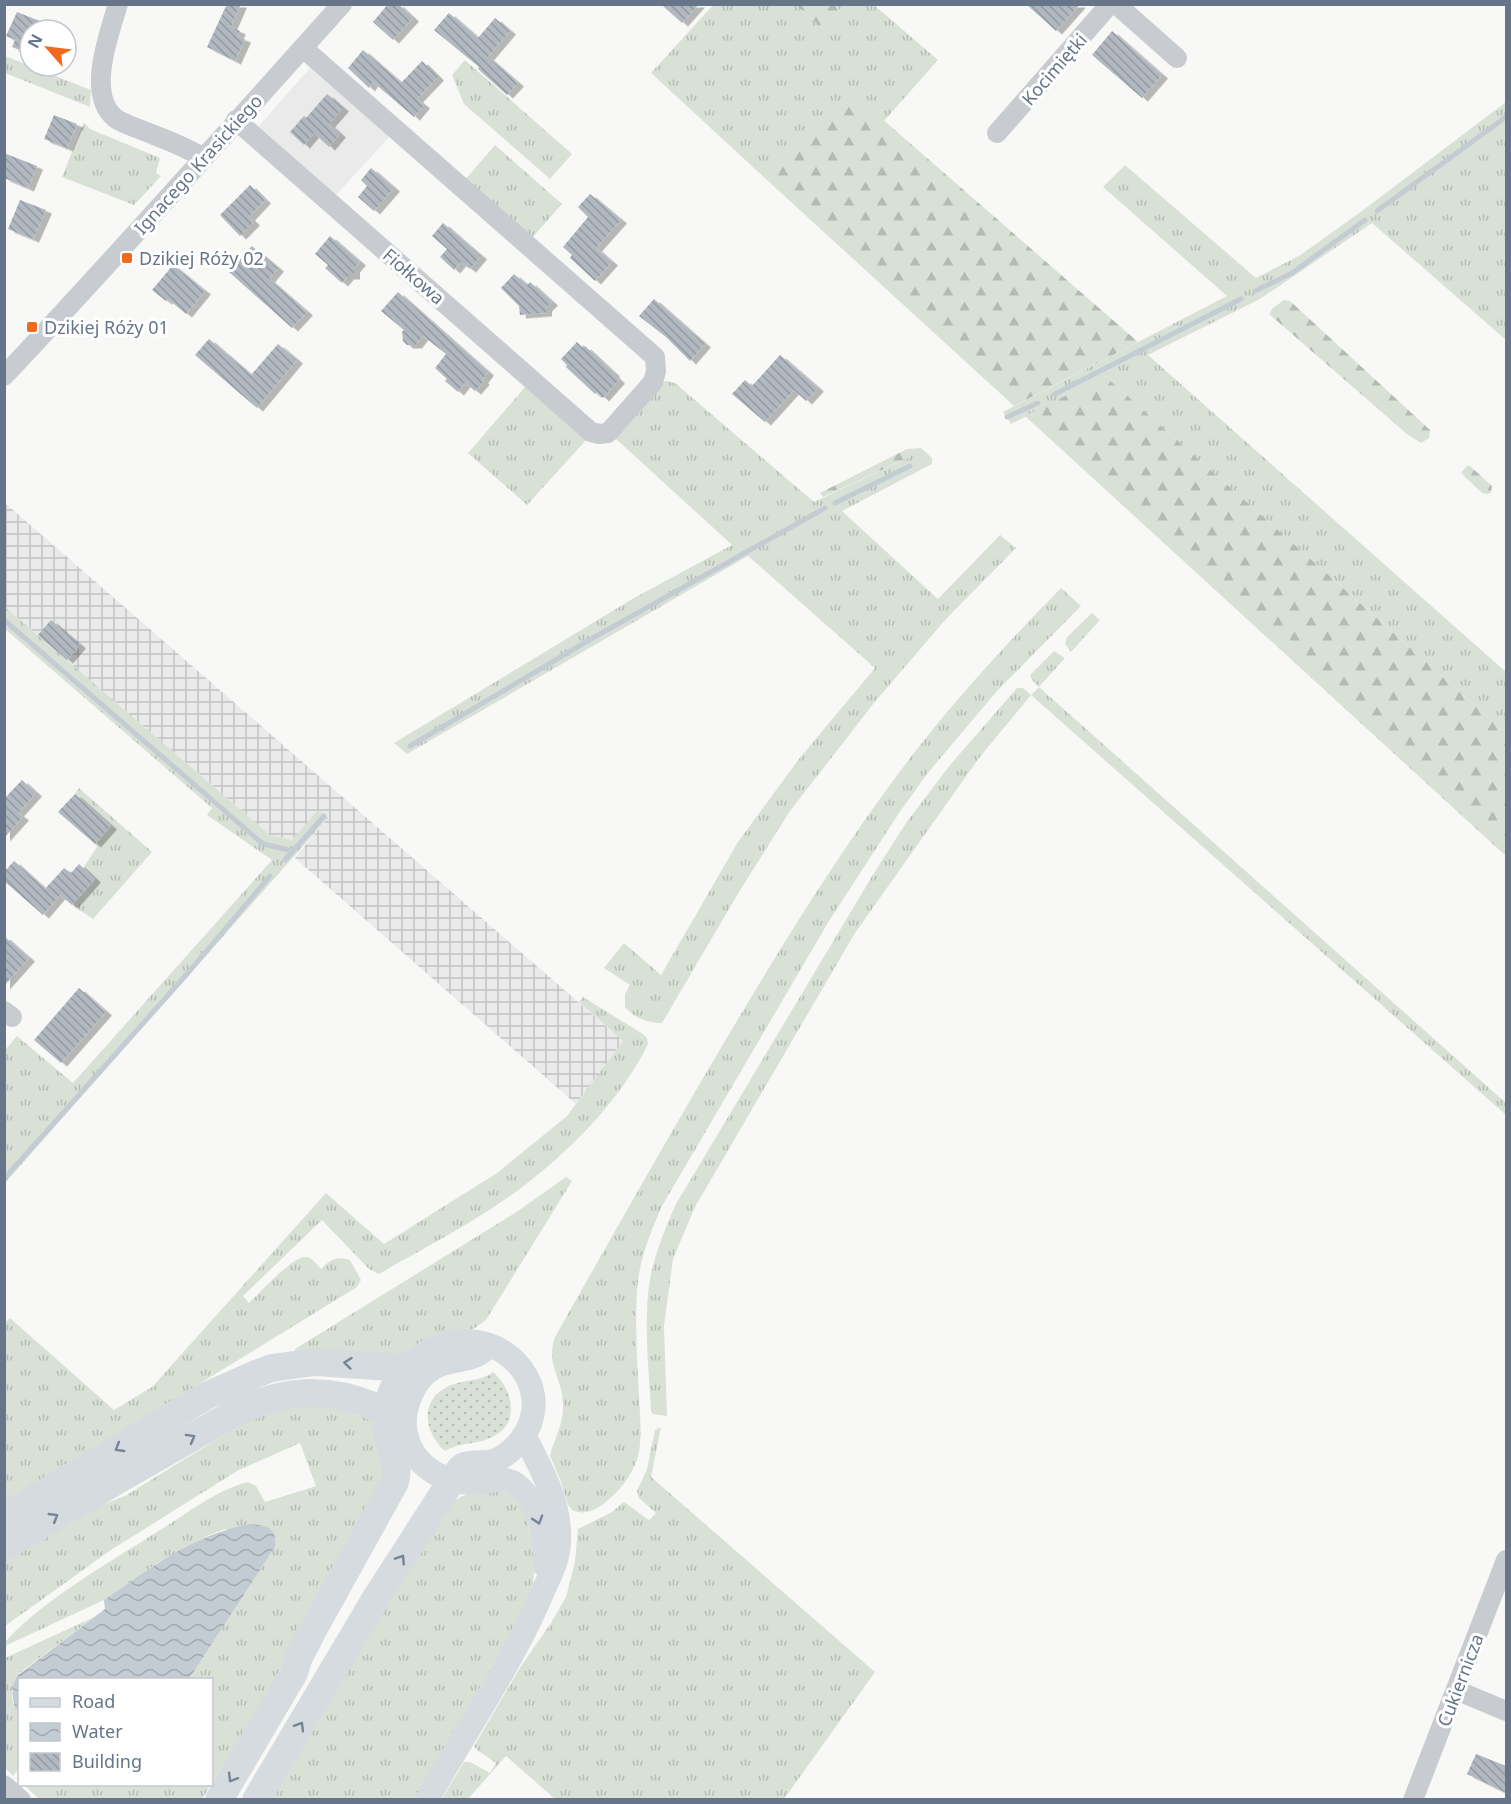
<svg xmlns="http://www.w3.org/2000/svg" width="1511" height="1804" font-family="'Noto Sans',sans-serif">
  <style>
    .built { fill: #e9eae9 }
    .industrial { fill: url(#industrial-grid) }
    .grass { fill: url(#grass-tufts) }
    .forest { fill: url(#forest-firs) }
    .garden { fill: url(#garden-dots) }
    .water { fill: url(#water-waves) }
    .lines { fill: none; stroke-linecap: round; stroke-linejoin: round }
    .stream { stroke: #c3ccd2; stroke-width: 5 }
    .building { fill: url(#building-back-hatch); filter: url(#shadow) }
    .minor { stroke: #c8cbcf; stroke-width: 20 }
    .major { stroke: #d6dbe0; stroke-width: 24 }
    .highway { stroke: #d6dbe0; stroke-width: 28 }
    .oneway { stroke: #778496 }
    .poi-dot { fill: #ef6a1f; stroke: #fff; stroke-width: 2 }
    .labels { text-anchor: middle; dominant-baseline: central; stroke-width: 6; stroke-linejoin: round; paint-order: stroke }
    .street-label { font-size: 18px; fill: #667589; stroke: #fff }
    .poi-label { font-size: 18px; fill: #667589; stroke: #fff; text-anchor: start }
  </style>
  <defs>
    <pattern id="industrial-grid" width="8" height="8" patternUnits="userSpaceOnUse" patternTransform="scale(1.5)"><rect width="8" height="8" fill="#e9eae9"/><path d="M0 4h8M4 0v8" fill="none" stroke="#c1c2c3"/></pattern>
    <pattern id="grass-tufts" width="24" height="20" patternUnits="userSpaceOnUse" patternTransform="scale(1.5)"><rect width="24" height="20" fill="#d9e1d7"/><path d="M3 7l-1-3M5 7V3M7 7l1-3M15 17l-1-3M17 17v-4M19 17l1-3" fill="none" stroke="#b4bbb4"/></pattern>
    <pattern id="forest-firs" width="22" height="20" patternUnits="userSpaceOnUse" patternTransform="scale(1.5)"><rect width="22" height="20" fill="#d9e1d7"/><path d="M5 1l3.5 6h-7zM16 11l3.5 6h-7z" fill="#b4bbb4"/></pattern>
    <pattern id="garden-dots" width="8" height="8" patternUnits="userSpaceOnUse" patternTransform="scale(1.5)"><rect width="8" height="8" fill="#d9e1d7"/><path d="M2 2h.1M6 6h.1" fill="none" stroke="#b4bbb4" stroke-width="1.8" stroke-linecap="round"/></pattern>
    <pattern id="water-waves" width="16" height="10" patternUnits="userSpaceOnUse" patternTransform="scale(1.5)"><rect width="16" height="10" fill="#c3ccd2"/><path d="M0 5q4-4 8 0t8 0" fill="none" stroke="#a2aab0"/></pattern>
    <pattern id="building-back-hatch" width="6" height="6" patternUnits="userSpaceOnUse" patternTransform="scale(1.5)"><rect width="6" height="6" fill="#b1b8bf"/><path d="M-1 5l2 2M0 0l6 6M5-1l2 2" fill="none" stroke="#949aa1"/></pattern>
    <filter id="shadow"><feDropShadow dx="6" dy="3.5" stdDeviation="0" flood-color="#0004"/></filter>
  </defs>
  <rect width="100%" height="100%" fill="#f8f9f6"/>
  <path class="built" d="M 310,68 L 390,136 L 336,195 L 259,126 Z"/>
  <path class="industrial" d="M 5,503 L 623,1041 L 576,1104 L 295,858 L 328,818 L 318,811 L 292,840 L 270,835 L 5,607 Z"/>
  <path class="grass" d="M 714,4 L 796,5 L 823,29 L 840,10 L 836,7 L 838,5 L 874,5 L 938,60 L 884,121 L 849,91 L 768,181 L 651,73 Z
    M 5,56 L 91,90 L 90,107 L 5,73 Z
    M 465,60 L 572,154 L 550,179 L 464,104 L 452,75 Z
    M 1506,102 L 1506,340 L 1372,223 L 1260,299 L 1148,355 L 1506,672 L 1506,733 L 1105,376 L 1011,424 L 1003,412 L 1227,296 L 1103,187 L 1125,165 L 1256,278 L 1299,256 L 1362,211 Z
    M 84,122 L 90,129 L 160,158 L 156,173 L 161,176 L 134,205 L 62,177 Z
    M 495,145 L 562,204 L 531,239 L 464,181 Z
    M 666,381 L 675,383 L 814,502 L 910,457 L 907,449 L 921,448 L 932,458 L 932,464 L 842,511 L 938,599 L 1000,535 L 1016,548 L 946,619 L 874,703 L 790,811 L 739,892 L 662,1023 C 648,1023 634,1018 625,1007 L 625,994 L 630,985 L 604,968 L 624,943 L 661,975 L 738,842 L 799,759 L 875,668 L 748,556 L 407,754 L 394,743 L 634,598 L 732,545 L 615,438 L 663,382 Z
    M 527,385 L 588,438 L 527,505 L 468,453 Z
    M 1061,588 L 1081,606 L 997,691 L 927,774 L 899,813 L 829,921 L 662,1206 C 650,1233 639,1261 637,1290 C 635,1325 637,1361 639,1396 C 640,1415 642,1434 639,1452 C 635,1471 622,1489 607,1501 C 596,1510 587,1515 573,1511 L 568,1505 L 560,1479 L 550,1456 C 554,1439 564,1423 563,1405 C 563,1378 545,1364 555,1337 C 620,1222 685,1107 753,994 C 805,908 859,823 921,744 C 964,690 1012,638 1061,588 Z
    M 5,607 L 270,835 L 292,840 L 318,810 L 328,818 L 5,1183 L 5,1050 L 17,1036 L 73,1083 L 272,860 L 207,815 L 212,808 L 5,629 Z
    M 1092,613 L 1100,620 L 1071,652 L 1065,644 L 1067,637 Z
    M 1054,651 L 1065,658 L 1039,687 L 1506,1103 L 1506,1115 L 1031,695 L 979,758 L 855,933 L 695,1207 L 673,1259 L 664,1326 L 667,1416 L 653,1414 L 651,1411 C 649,1368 643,1322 650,1279 C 655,1253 665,1229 676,1204 L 874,873 L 906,823 L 950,765 L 1017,688 L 1023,688 L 1031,695 L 1039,687 L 1032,680 L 1030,675 Z
    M 79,788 L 152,852 L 93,919 L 72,905 L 95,879 L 83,868 L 97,847 L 95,844 L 111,826 L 75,794 Z
    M 583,997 L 643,1034 L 647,1038 L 648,1044 C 622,1097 576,1145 530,1181 C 484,1218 429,1245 379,1274 L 369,1269 L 322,1220 L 243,1296 L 249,1303 C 260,1293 292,1256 306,1257 C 312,1257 317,1265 321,1269 C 331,1259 337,1256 350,1260 L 361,1280 L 357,1287 L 5,1503 L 4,1324 L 10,1318 L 114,1410 L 152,1387 L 326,1193 L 384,1244 L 497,1173 L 567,1116 L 623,1041 L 579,1002 Z
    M 566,1177 L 572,1181 L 486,1320 L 475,1328 L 400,1357 L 295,1353 L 295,1349 L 515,1213 Z
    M 329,1405 L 372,1420 L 387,1471 L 264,1699 L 212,1784 L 212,1680 L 189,1679 L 275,1547 L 225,1529 L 207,1536 L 156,1564 L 104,1600 L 5,1646 L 5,1642 C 44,1599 110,1562 160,1530 C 188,1513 216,1490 248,1482 L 256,1486 L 265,1502 L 316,1486 L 300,1443 L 237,1471 L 111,1550 L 5,1626 L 5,1558 L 73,1516 L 125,1496 L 243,1423 L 276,1409 Z
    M 661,1427 L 651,1477 L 875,1672 L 784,1799 L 555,1799 L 506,1756 L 468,1799 L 442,1799 L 464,1762 L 470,1762 L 490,1773 L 496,1763 L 477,1750 L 474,1746 L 521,1666 L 551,1623 L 566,1597 L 575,1562 L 578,1529 L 612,1512 L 624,1502 L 649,1520 L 656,1513 L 639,1498 L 637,1491 L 647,1469 L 655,1430 Z
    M 497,1490 L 510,1494 L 523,1506 L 536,1557 L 533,1583 L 523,1610 L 504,1646 L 415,1799 L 271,1800 L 396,1590 L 451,1504 C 465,1491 479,1492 497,1490 Z
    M 94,1617 L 18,1674 C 12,1685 8,1702 19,1711 L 19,1768 L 13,1776 L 5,1768 L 5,1658 Z
    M 24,1785 L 24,1784 L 211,1784 L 202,1800 L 39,1799 Z"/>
  <path class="forest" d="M 796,5 L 838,5 L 836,7 L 840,10 L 823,29 Z
    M 849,90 L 1138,342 L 1014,406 L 768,181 Z
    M 1284,300 L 1290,301 L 1430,430 L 1429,438 L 1421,443 L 1408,435 L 1269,314 L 1273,308 Z
    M 1105,376 L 1506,733 L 1506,856 L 1025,416 Z
    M 907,449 L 910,457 L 823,497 L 820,493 Z
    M 1467,466 L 1470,466 L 1492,486 L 1491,493 L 1487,494 L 1482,493 L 1461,473 Z"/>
  <path class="garden" d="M 493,1372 C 514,1390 521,1426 490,1438 C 475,1445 460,1442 445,1451 C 426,1434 418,1404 445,1388 C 460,1379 478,1383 493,1372 Z"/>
  <path class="water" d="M 250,1524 C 268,1526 277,1527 275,1547 L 189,1679 L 20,1680 L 19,1711 L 15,1708 C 12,1694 10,1687 18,1675 L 105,1609 L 104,1600 C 150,1568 195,1534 250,1524 Z"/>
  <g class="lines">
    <path class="stream" d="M 1377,211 L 1506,117
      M 1255,291 L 1292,273 L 1365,220
      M 1055,394 L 1241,299
      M 1007,417 L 1038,403
      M 835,503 L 910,466
      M 4,620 L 263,844 L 293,851
      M 410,746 L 591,639 L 825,508
      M 285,860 L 324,816
      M 4,1179 L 187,974 L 270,876"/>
  </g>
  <path class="building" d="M 227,4 L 241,4 L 231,27 L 240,31 L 237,36 L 245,39 L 235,61 L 207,47 Z
    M 388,4 L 398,4 L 413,18 L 393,40 L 373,22 Z
    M 661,4 L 699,4 L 682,23 Z
    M 1026,4 L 1080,4 L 1056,31 Z
    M 17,12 L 60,29 L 60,30 L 30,30 L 30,54 L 12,47 L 15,40 L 6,36 Z
    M 449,13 L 478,38 L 495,18 L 510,31 L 488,57 L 518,83 L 507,95 L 478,69 L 479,67 L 434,30 Z
    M 1112,31 L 1162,75 L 1142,98 L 1092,55 Z
    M 363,50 L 401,83 L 422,61 L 438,77 L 417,99 L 424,105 L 414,117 L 373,82 L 369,88 L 348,68 Z
    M 327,94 L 343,108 L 329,124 L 340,134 L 329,147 L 314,133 L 304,145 L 290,132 L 304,116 L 306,118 Z
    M 54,115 L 77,124 L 67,148 L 44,139 Z
    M 4,153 L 37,166 L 28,188 L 4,178 Z
    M 371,168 L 394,188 L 374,211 L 358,197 L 367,186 L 361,180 Z
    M 250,185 L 265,200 L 249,217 L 254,222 L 240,236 L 220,215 Z
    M 590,194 L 621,220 L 596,248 L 612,262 L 595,281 L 570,258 L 572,255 L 563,247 L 588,217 L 578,207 Z
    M 20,200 L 46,210 L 33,239 L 8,229 Z
    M 443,223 L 481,256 L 470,269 L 461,262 L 454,270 L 440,257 L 447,249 L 432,236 Z
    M 330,236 L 360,262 L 354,269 L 354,276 L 348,276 L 342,283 L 325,268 L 328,265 L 315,254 Z
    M 252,246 L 278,268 L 269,279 L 307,312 L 292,328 L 229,272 Z
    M 173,265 L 205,291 L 186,314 L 168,299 L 166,301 L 152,290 Z
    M 514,274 L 527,285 L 530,282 L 552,302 L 546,308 L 546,313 L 520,315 L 519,306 L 501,288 Z
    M 398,292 L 488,372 L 482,380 L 484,381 L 475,391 L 465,383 L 458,392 L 445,381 L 447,379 L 435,368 L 446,354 L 423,336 L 416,345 L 407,345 L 403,341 L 402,332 L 404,330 L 381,311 Z
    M 654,299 L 705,344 L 690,361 L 666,337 L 639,316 Z
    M 209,339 L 251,375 L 278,344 L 297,360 L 257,408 L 195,355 Z
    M 577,342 L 583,348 L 585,346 L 614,373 L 613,374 L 619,380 L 603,398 L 597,392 L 595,394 L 566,367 L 567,365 L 561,359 Z
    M 780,355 L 818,388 L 806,401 L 794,390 L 765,422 L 732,394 L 745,380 L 752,386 Z
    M 51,620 L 80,645 L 67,660 L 38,635 Z
    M 22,780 L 36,793 L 18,813 L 23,817 L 4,838 L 4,799 Z
    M 75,794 L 111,826 L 95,844 L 58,812 Z
    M 14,861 L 45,889 L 64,868 L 71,873 L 79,864 L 95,879 L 72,905 L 60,895 L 43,915 L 4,881 L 4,872 Z
    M 4,936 L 29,958 L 4,986 Z
    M 79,988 L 106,1012 L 61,1063 L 34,1040 Z
    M 1476,1754 L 1506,1766 L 1506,1793 L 1467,1774 Z"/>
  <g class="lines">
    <path class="minor" d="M 118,4 C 109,35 86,94 115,118 C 123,124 135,127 144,131 C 164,139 185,146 203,158
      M 1116,4 L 1177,58
      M 236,120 L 591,432 L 599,434 L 608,433 L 653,382 L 656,371 L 655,357 L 303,48
      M 997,133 L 1110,4
      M 4,376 C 119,254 230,129 342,4
      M 4,1011 L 12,1017
      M 1456,1690 L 1506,1711
      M 4,1785 L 21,1800
      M 1413,1800 L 1506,1560"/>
    <path class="major" d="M 488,1346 C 469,1369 442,1351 418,1382 C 408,1397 402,1417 406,1434 C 413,1466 443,1483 474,1483 C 491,1483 504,1474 518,1486 C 539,1503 546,1540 545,1566
      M 406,1368 C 422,1352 444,1340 467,1341 C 506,1341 542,1378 532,1417 C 528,1436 509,1458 489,1462 C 481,1463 470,1461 462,1465 C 457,1468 454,1474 452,1480
      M 427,1800 C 466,1730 513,1663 544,1589 C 551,1574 559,1558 559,1541 C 561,1502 541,1469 524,1435"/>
    <path class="highway" d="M 4,1517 L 206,1396 L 256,1374 L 272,1368 L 315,1362 L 406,1368
      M 4,1547 C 62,1512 119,1479 177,1446 C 207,1429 238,1408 271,1399 C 305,1389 340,1392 373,1406 C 383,1410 392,1414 399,1423
      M 219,1800 L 294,1673 L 298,1659 L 313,1630 L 395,1482 C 399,1469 395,1462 391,1449 C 381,1420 387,1393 406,1368
      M 256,1800 L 376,1598 L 452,1480"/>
  </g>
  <defs><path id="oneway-chevron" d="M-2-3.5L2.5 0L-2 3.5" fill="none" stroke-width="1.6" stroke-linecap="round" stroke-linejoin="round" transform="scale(1.5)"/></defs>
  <g class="oneway">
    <use href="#oneway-chevron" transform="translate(348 1363) rotate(-174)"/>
    <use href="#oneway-chevron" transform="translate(191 1438) rotate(-29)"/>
    <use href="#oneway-chevron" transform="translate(119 1448) rotate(149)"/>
    <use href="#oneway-chevron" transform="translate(54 1517) rotate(-31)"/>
    <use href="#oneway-chevron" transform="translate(538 1520) rotate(73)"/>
    <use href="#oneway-chevron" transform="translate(401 1559) rotate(-57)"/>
    <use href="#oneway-chevron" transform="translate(300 1726) rotate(-59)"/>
    <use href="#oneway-chevron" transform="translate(232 1778) rotate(121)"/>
  </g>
  <g class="poi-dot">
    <rect x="121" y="252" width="12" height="12" rx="3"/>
    <rect x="26" y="321" width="12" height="12" rx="3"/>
  </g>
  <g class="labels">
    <g class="street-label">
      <text transform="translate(1054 69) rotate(-49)">Kocimiętki</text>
      <text transform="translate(198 164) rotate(-48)">Ignacego Krasickiego</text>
      <text transform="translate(414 276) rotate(41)">Fiołkowa</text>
      <text transform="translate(1460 1680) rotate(-69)">Cukiernicza</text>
    </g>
    <g class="poi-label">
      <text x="139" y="258">Dzikiej Róży 02</text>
      <text x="44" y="327">Dzikiej Róży 01</text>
    </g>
  </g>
  <rect width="1511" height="1804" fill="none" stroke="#667589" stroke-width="12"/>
  <rect x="18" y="1678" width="195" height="108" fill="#ffffff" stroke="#c2c8d0" stroke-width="1.5"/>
  <rect x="30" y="1698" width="30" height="9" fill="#d6dbe0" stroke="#c2c8d0" stroke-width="1.5"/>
  <text x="72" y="1708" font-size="18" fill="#667589">Road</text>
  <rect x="30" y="1723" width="30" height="18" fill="url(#water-waves)" stroke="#c2c8d0" stroke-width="1.5"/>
  <text x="72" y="1738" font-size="18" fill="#667589">Water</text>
  <rect x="30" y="1753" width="30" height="18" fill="url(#building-back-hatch)" stroke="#c2c8d0" stroke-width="1.5"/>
  <text x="72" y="1768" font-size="18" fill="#667589">Building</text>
  <g transform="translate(48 48) rotate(298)"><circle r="28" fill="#ffffff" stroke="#c2c8d0" stroke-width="1.5"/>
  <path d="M0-4.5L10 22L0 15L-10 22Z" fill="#ef6a1f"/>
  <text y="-9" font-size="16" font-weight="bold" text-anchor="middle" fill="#667589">N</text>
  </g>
</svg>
